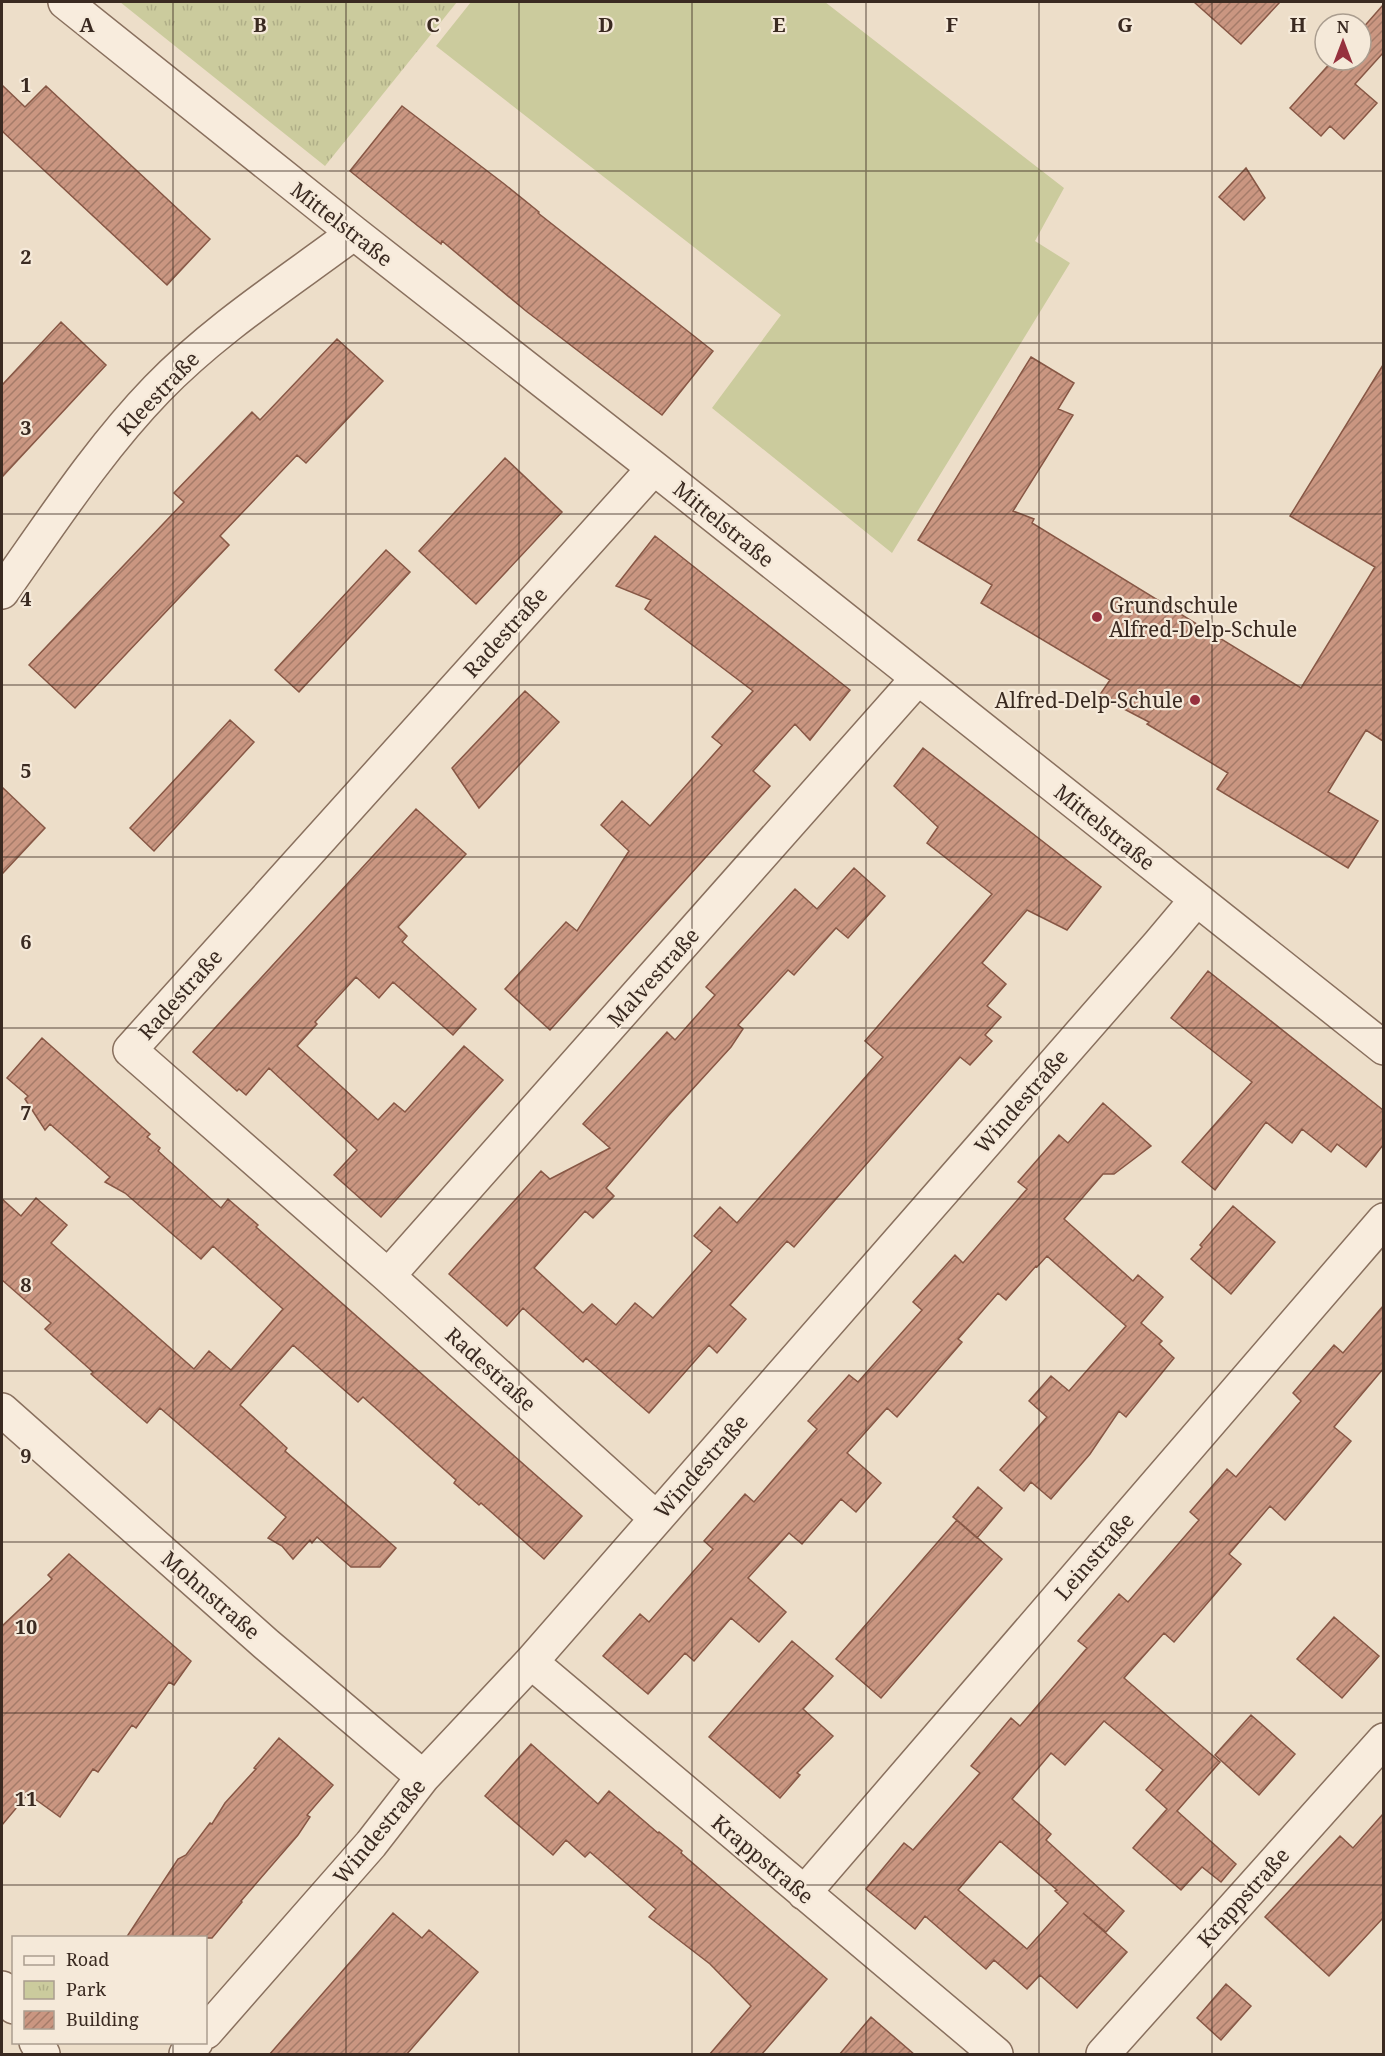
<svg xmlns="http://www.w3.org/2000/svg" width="1385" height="2056" font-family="'Noto Serif',serif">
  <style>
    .grass { fill: #cbcb9d }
    .park { fill: url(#park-tufts) }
    .building { fill: url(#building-hatch); stroke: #875745; stroke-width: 1.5; fill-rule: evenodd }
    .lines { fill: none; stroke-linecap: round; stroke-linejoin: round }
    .street-casing { stroke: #89705e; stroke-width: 36 }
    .street { stroke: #f8ecdd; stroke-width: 33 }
    .grid { fill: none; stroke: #3a2a21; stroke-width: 1.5; stroke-opacity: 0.55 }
    .poi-dot { fill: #96313e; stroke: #f5e9d9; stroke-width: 2 }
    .labels { text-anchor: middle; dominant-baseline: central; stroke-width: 4.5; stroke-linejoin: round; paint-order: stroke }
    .street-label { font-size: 21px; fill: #3a2a21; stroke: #f5e9d9 }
    .poi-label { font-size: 21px; fill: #3a2a21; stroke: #f5e9d9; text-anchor: start }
    .grid-label { font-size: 20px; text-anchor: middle; font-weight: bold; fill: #3a2a21; stroke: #f5e9d9; stroke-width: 4.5; stroke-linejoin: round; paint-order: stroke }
  </style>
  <defs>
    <pattern id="park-tufts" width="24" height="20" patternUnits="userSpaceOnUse" patternTransform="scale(1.5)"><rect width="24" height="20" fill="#cbcb9d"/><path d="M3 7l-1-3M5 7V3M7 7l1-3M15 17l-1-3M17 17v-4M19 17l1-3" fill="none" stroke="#afae87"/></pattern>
    <pattern id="building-hatch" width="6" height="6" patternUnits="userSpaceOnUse" patternTransform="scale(1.5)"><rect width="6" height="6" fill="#ca9681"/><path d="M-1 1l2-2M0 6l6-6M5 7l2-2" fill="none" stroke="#a57b69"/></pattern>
  </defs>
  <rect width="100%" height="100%" fill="#eddec9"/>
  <path class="grass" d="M 471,2 L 825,2 L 1064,188 L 1035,241 L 1070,263 L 892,553 L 712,408 L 781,315 L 436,46 Z"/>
  <path class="park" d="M 120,2 L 457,2 L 325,166 Z"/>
  <path class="building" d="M 1194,2 L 1280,2 L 1241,44 Z
    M 1383,5 L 1383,53 L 1355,84 L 1377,103 L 1344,139 L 1330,126 L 1321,136 L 1290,108 L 1333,60 L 1361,60 L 1361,30 Z
    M 2,85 L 25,107 L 46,86 L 210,239 L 167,285 L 2,131 Z
    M 402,106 L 503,183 L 539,212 L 538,213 L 713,351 L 662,415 L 526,311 L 442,241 L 441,244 L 418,226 L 350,171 Z
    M 1246,168 L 1265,198 L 1244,220 L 1219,197 Z
    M 61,322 L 106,365 L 2,477 L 2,385 Z
    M 337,339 L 383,381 L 306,463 L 297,455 L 220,536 L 229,545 L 75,708 L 29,665 L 184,502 L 174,493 L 252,412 L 260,420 Z
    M 1031,357 L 1074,383 L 1058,409 L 1073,415 L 1013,511 L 1034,519 L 1032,523 L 1301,688 L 1375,567 L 1290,516 L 1383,365 L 1383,741 L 1366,730 L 1328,792 L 1378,821 L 1348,868 L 1217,789 L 1228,773 L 1147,724 L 1149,722 L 1099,696 L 1110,680 L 981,603 L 992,585 L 918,540 Z
    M 505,458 L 562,512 L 476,604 L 419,551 Z
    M 655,536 L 850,690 L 810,740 L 795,724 L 753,771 L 770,786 L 550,1030 L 505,989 L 566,922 L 577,931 L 629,851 L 601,825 L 622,801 L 650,826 L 722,745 L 712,737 L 753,691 L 645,609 L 651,600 L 616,586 Z
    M 386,550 L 410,572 L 299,692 L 275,670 Z
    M 525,691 L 559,722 L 479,808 L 452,768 Z
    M 230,720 L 254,742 L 154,851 L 130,828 Z
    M 923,748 L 1101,887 L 1067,930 L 1027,910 L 982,963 L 1006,984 L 987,1006 L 1001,1017 L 985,1035 L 992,1041 L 970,1065 L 960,1057 L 794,1247 L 787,1241 L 730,1305 L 746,1319 L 717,1353 L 709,1345 L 649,1413 L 586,1358 L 583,1362 L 523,1308 L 507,1326 L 449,1274 L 541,1171 L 550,1179 L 610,1148 L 583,1124 L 667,1032 L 675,1040 L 715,995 L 706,987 L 795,889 L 817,909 L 854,868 L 885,896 L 848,938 L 836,928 L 794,975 L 788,970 L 738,1025 L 743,1029 L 731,1047 L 668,1116 L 606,1188 L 614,1196 L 593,1218 L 585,1211 L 534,1268 L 583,1313 L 592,1304 L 616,1325 L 635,1303 L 653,1318 L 712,1251 L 694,1236 L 720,1207 L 737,1223 L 883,1057 L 865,1041 L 992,894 L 927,843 L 938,827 L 894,786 Z
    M 2,787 L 45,828 L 2,874 Z
    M 416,809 L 466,854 L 398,927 L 407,936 L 402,942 L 476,1009 L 453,1035 L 393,982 L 379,998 L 356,977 L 315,1022 L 317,1024 L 297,1046 L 378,1120 L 394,1103 L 405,1112 L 464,1046 L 503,1080 L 381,1217 L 334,1175 L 357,1150 L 269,1068 L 246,1095 L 239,1089 L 237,1091 L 193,1052 Z
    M 1208,971 L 1383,1110 L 1383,1145 L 1366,1167 L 1337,1144 L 1331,1152 L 1302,1129 L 1292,1143 L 1266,1122 L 1215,1190 L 1182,1162 L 1252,1082 L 1171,1018 Z
    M 42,1038 L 150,1134 L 147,1137 L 160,1148 L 158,1151 L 221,1208 L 228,1199 L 258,1225 L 256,1227 L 582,1516 L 544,1559 L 481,1503 L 479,1505 L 454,1483 L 456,1480 L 363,1397 L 358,1402 L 293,1345 L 240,1405 L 287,1448 L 285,1451 L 396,1548 L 380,1567 L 351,1567 L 317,1537 L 312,1543 L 310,1540 L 293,1559 L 282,1546 L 268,1538 L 286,1517 L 160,1408 L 147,1423 L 91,1374 L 93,1372 L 45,1329 L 51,1323 L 2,1280 L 2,1199 L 21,1216 L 36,1198 L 67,1225 L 51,1243 L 194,1369 L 209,1351 L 231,1370 L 283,1309 L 213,1246 L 201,1259 L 125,1193 L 105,1182 L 110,1177 L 50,1124 L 45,1130 L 25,1099 L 28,1096 L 7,1078 Z
    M 1103,1103 L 1151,1146 L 1114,1174 L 1103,1174 L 1064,1219 L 1133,1281 L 1138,1275 L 1163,1297 L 1141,1323 L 1162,1341 L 1159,1344 L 1174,1358 L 1126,1417 L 1119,1411 L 1090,1454 L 1051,1499 L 1031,1482 L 1024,1491 L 1000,1470 L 1047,1417 L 1029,1401 L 1051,1376 L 1069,1391 L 1126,1326 L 1047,1256 L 1037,1267 L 1036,1266 L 1006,1300 L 998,1293 L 958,1339 L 962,1342 L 897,1417 L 887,1408 L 847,1453 L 881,1483 L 856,1512 L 841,1499 L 802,1544 L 789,1533 L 748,1578 L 786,1612 L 759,1642 L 731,1618 L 694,1661 L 685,1653 L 648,1694 L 603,1656 L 640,1614 L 649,1622 L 713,1549 L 704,1541 L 745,1494 L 754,1502 L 817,1429 L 808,1421 L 849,1375 L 858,1382 L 922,1310 L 913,1302 L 955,1255 L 963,1263 L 1027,1189 L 1018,1182 L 1059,1135 L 1068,1143 Z
    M 1233,1206 L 1275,1242 L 1231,1294 L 1191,1259 L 1202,1247 L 1200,1245 Z
    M 1383,1306 L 1383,1369 L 1334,1427 L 1351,1441 L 1285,1520 L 1270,1506 L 1229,1554 L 1241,1564 L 1174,1642 L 1164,1633 L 1124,1678 L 1220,1762 L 1177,1811 L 1236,1864 L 1221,1882 L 1202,1867 L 1181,1890 L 1133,1848 L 1167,1809 L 1146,1790 L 1163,1770 L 1104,1721 L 1065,1765 L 1051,1753 L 1012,1799 L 1051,1834 L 1046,1840 L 1124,1911 L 1106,1932 L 1083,1913 L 1127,1952 L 1077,2008 L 1040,1975 L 1027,1989 L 994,1960 L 986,1969 L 925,1916 L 915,1929 L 866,1889 L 904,1843 L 913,1850 L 980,1773 L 971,1766 L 1011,1718 L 1020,1726 L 1087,1648 L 1078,1641 L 1119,1594 L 1128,1602 L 1199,1520 L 1190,1512 L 1227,1469 L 1236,1477 L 1301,1401 L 1293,1393 L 1334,1345 L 1343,1353 ZM 1000,1841 L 1057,1890 L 1055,1891 L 1068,1903 L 1027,1949 L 958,1890 Z
    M 978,1487 L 1002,1508 L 977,1538 L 953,1517 Z
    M 957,1520 L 1002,1559 L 881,1698 L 836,1659 Z
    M 69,1554 L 191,1661 L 174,1685 L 169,1682 L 136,1728 L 132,1725 L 98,1772 L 93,1769 L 60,1817 L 28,1794 L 2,1825 L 2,1626 L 52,1579 L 48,1575 Z
    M 1334,1617 L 1379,1656 L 1342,1698 L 1297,1659 Z
    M 792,1641 L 833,1676 L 803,1709 L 833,1736 L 797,1773 L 800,1775 L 780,1798 L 709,1737 Z
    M 1251,1715 L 1295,1754 L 1259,1795 L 1215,1755 Z
    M 279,1738 L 333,1785 L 307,1815 L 310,1817 L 298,1835 L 241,1901 L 242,1902 L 212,1938 L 126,1938 L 178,1859 L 186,1855 L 210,1823 L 212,1824 L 225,1803 L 256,1769 L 254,1768 Z
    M 531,1744 L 598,1804 L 609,1791 L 658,1833 L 659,1832 L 682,1851 L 681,1853 L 827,1979 L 761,2055 L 709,2055 L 751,2006 L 710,1964 L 649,1917 L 656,1909 L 590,1852 L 585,1857 L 566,1840 L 553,1855 L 485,1796 Z
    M 1383,1814 L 1383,1918 L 1329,1976 L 1265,1917 L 1340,1836 L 1353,1848 Z
    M 393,1913 L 422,1938 L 429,1930 L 478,1972 L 406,2055 L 269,2055 Z
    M 1226,1984 L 1251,2006 L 1221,2040 L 1197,2018 Z
    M 871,2017 L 915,2055 L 839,2055 Z"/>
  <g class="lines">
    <defs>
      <path id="street" d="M 65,2 L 354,233 L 654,468 L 1384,1048
        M 654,468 L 130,1050 L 388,1276 L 656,1518
        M 2,592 C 51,523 98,450 157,389 C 215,329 287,283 354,233
        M 388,1276 L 918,678
        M 2,1410 L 266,1644 L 423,1777
        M 531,1662 L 996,2054
        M 804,1893 L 1384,1220
        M 2,1988 L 14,2007
        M 206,2032 L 371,1844 L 423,1777 L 531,1662 L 1159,944 L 1196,900
        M 36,2042 L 43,2054
        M 186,2054 L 196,2042
        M 1103,2054 L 1384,1740"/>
    </defs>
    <use href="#street" class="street-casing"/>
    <use href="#street" class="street"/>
  </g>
  <path class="grid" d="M 173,2 L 173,1938M 346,2 L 346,2054M 519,2 L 519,2054M 692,2 L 692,2054M 866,2 L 866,2054M 1039,2 L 1039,2054M 1212,2 L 1212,2054M 2,171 L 1384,171M 2,343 L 1384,343M 2,514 L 1384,514M 2,685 L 1384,685M 2,857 L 1384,857M 2,1028 L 1384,1028M 2,1199 L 1384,1199M 2,1371 L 1384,1371M 2,1542 L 1384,1542M 2,1713 L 1384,1713M 2,1885 L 1384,1885M 173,2042 L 173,2054"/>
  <g class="poi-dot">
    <circle cx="1097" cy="617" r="6"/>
    <circle cx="1195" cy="700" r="6"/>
  </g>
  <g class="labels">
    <g class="street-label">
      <text transform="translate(342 224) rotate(38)">Mittelstraße</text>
      <text transform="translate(158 393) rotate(-46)">Kleestraße</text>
      <text transform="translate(724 524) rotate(39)">Mittelstraße</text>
      <text transform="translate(505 632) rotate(-48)">Radestraße</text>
      <text transform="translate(1105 827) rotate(39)">Mittelstraße</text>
      <text transform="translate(653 977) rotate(-48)">Malvestraße</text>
      <text transform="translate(180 994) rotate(-48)">Radestraße</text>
      <text transform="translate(1021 1101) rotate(-49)">Windestraße</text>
      <text transform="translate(491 1369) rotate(42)">Radestraße</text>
      <text transform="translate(701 1466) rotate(-49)">Windestraße</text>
      <text transform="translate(1094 1556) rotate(-49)">Leinstraße</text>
      <text transform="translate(211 1595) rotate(41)">Mohnstraße</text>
      <text transform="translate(379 1831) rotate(-50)">Windestraße</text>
      <text transform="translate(763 1859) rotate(40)">Krappstraße</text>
      <text transform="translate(1243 1897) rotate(-48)">Krappstraße</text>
    </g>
    <g class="poi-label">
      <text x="1109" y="605">Grundschule<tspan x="1109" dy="24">Alfred-Delp-Schule</tspan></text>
      <text x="1183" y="700" text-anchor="end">Alfred-Delp-Schule</text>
    </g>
  </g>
  <g class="grid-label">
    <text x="87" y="32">A</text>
    <text x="260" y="32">B</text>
    <text x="433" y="32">C</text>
    <text x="606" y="32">D</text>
    <text x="779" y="32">E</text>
    <text x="952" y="32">F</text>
    <text x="1125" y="32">G</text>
    <text x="1298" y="32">H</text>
    <text x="26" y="92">1</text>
    <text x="26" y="264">2</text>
    <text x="26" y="435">3</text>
    <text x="26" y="606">4</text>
    <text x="26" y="778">5</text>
    <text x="26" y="949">6</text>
    <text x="26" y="1120">7</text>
    <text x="26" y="1292">8</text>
    <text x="26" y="1463">9</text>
    <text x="26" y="1634">10</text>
    <text x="26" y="1806">11</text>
  </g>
  <rect width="1385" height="2056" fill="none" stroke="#3a2a21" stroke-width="6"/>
  <rect x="12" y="1936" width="195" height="108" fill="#f5e9d9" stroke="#aa9d8f" stroke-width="1.5"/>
  <rect x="24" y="1956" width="30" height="9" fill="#f8ecdd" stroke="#aa9d8f" stroke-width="1.5"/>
  <text x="66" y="1966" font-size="18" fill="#3a2a21">Road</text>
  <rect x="24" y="1981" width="30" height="18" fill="url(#park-tufts)" stroke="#aa9d8f" stroke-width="1.5"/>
  <text x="66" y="1996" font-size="18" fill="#3a2a21">Park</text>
  <rect x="24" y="2011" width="30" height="18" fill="url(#building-hatch)" stroke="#aa9d8f" stroke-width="1.5"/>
  <text x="66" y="2026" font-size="18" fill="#3a2a21">Building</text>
  <g transform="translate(1343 42)"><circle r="28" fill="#f5e9d9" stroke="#aa9d8f" stroke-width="1.5"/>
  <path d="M0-4.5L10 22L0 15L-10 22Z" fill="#96313e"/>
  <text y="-9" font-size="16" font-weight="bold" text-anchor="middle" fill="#3a2a21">N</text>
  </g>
</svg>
